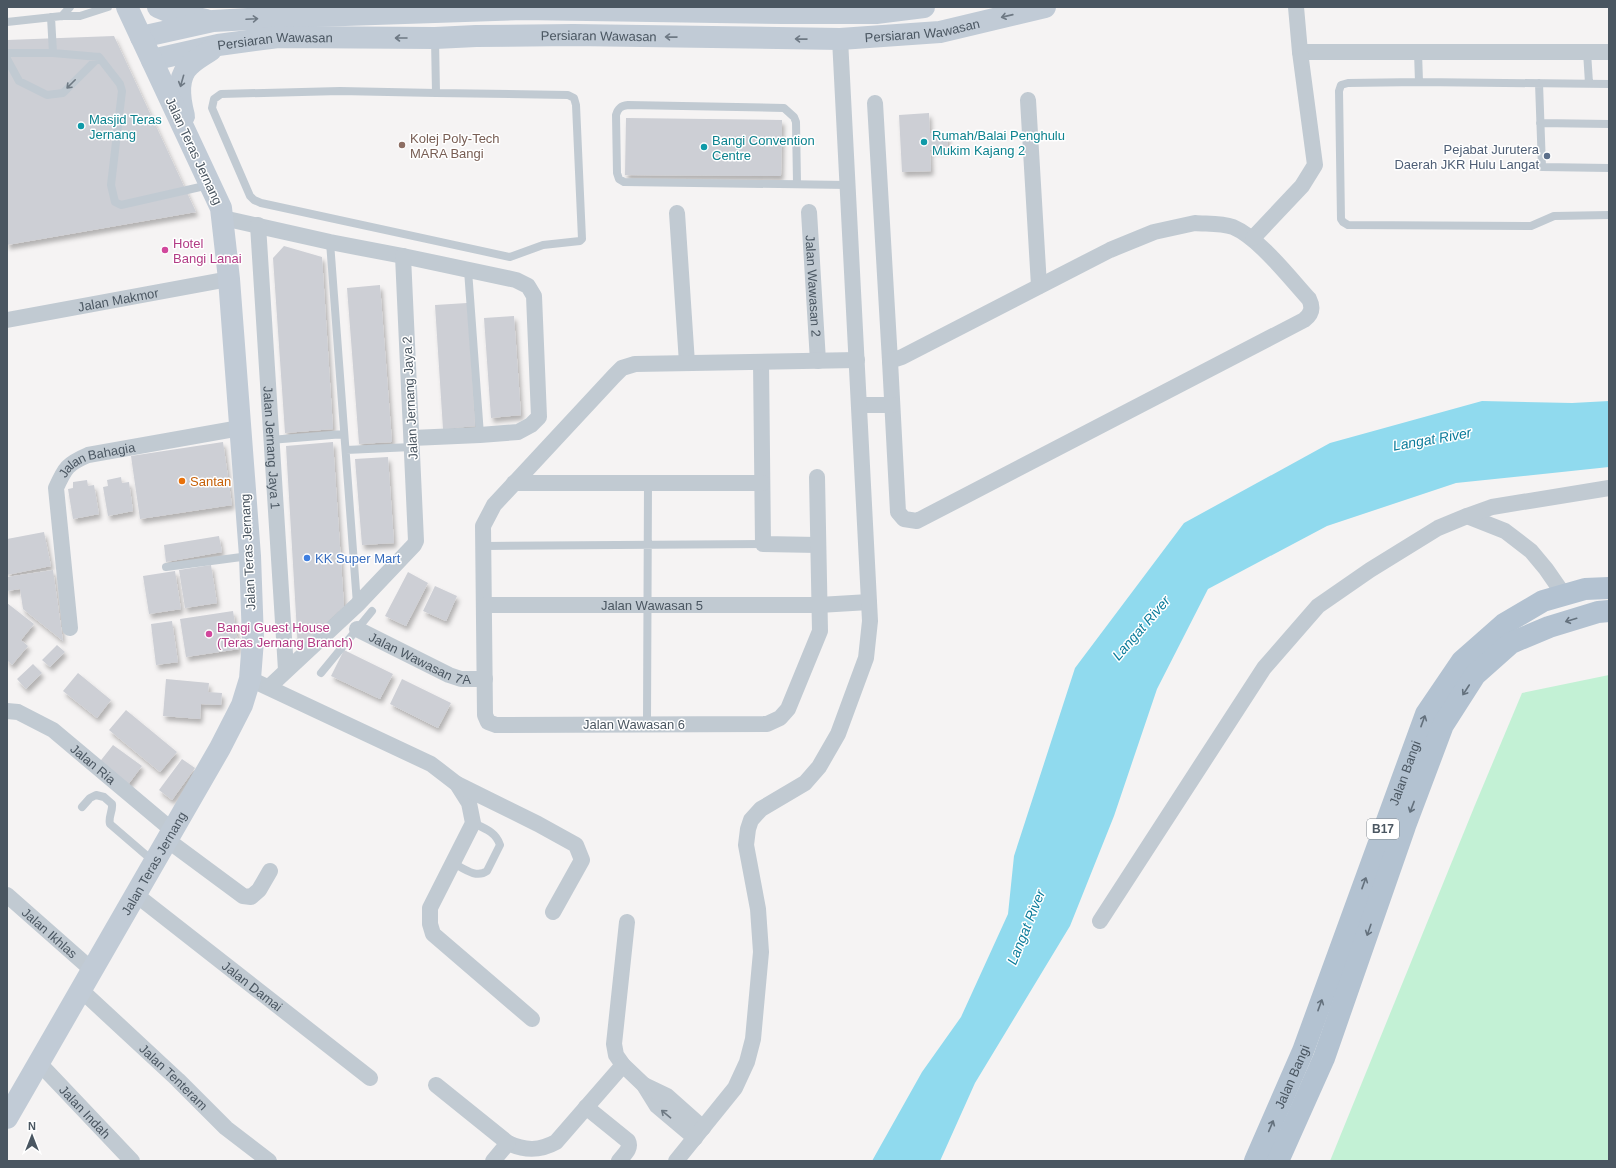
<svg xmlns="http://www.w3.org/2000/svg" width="1616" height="1168" font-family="Arial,sans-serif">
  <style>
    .green { fill: #c3f1d5 }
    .water { fill: #90daee }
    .building { fill: #cdcfd5; filter: url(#shadow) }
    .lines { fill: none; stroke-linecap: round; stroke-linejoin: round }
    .service { stroke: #c1cad2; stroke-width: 8 }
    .minor { stroke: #c1cad2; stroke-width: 16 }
    .secondary { stroke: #c1cbd6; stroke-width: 22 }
    .primary { stroke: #b3c2d1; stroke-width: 22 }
    .oneway { stroke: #6e7984 }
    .oneway2 { stroke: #6e7983 }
    .oneway3 { stroke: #64717d }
    .culture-dot { fill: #0f9aa8; stroke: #fff; stroke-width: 1.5 }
    .education-dot { fill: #8d6e63; stroke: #fff; stroke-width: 1.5 }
    .service-dot { fill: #5c6f8a; stroke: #fff; stroke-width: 1.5 }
    .hotel-dot { fill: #d1479c; stroke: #fff; stroke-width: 1.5 }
    .food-dot { fill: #e8710a; stroke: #fff; stroke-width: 1.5 }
    .shop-dot { fill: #3f7fe0; stroke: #fff; stroke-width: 1.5 }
    .labels { text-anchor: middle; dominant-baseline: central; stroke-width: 3; stroke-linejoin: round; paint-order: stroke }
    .shield { fill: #fff; stroke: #808990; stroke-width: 1 }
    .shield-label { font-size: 12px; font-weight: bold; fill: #4a5661 }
    .street-label { font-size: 13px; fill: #4a5661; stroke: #fff }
    .culture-label { font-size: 13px; fill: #0d838f; stroke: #fff; text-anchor: start }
    .education-label { font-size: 13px; fill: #785e54; stroke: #fff; text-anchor: start }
    .service-label { font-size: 13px; fill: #4e5e75; stroke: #fff; text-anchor: end }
    .hotel-label { font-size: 13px; fill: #b23c85; stroke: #fff; text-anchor: start }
    .food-label { font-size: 13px; fill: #c56008; stroke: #fff; text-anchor: start }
    .shop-label { font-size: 13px; fill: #366cbe; stroke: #fff; text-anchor: start }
    .water-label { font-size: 14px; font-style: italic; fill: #0c7c9b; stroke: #fff }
  </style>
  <defs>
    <filter id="shadow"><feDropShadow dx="2.5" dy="4.5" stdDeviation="2" flood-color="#0004"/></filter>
  </defs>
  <rect width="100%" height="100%" fill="#f5f3f3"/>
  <path class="green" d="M 1609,675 L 1609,1161 L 1330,1161 L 1475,805 L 1522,693 Z"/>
  <path class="water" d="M 1482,401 L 1572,403 L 1609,401 L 1609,467 L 1456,483 L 1327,526 L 1208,589 L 1157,689 L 1114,816 L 1070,926 L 975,1083 L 940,1161 L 872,1161 L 922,1072 L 961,1017 L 1008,914 L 1014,856 L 1075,668 L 1184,523 L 1330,443 Z"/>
  <path class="building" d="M 114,36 L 196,212 L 7,245 L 7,40 Z
    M 929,113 L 930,134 L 947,133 L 948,149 L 930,150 L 931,171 L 902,172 L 899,115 Z
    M 626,118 L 782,120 L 781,176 L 625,175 Z
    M 284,246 L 322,257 L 333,429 L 285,433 L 273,258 Z
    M 380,285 L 392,442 L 359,444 L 347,288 Z
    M 467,303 L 475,426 L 443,429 L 435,305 Z
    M 514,316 L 521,415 L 491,418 L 484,318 Z
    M 223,442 L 232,505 L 140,519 L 131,456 Z
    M 333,442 L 344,606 L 298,649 L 286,446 Z
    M 388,457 L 394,543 L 362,545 L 355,459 Z
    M 121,477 L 122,483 L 129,482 L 133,511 L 108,516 L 103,487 L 108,486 L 107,480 Z
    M 87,480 L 88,486 L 94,485 L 99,514 L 73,519 L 68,489 L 73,488 L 73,482 Z
    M 44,532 L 51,566 L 7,575 L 7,539 Z
    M 219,536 L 222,552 L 166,562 L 164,545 Z
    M 211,565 L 217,603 L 185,608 L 179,570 Z
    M 53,570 L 63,641 L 23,609 L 20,589 L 7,591 L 7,577 Z
    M 175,571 L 181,609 L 149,614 L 143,576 Z
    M 408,572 L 428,583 L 406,626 L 385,616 Z
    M 435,586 L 457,596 L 446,621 L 423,611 Z
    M 7,603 L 34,624 L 21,640 L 28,646 L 12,665 L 7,660 Z
    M 233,611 L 239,649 L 186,657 L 180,619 Z
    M 172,621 L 178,662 L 156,665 L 151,624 Z
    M 57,645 L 65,652 L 50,667 L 42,660 Z
    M 344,650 L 393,674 L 380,699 L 331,676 Z
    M 33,664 L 42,673 L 26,689 L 17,679 Z
    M 78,673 L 111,700 L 97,718 L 63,691 Z
    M 166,679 L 209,683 L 208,692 L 222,693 L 221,705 L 201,704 L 200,719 L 163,716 Z
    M 402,679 L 451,703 L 438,728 L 390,704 Z
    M 126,710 L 177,752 L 160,772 L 109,730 Z
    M 113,745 L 142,766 L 127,786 L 98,764 Z
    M 182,759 L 195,768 L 172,800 L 159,790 Z"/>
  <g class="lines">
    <path class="service" d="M 62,16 L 70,7
      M 51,17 L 53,53
      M 7,22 L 62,16 L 80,16 L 108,7
      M 435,39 L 436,93 L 340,91 L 221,94 L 214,99 L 212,108 L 250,196 L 254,200 L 261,203 L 510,257 L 543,245 L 580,241 L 582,239 L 576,105 L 574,98 L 568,95 L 436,93
      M 1418,52 L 1419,82 L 1348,83 L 1341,85 L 1339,91 L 1341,219 L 1343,222 L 1348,225 L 1531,226 L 1554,216 L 1609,215
      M 1587,52 L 1589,83
      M 7,53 L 53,53 L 99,57 L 120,84 L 122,91 L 111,185 L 115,202 L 121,205 L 209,185
      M 7,59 L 19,81 L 47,95 L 63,93 L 99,57
      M 1419,82 L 1609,84
      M 1539,83 L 1542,167 L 1609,168
      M 1540,123 L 1609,124
      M 797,183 L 796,122 L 794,117 L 784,108 L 628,105 C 621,106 618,108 616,115 L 617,173 L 619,179 L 624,182 L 847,185
      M 330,242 L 357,604
      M 468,270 L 480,435
      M 270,440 L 344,434
      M 346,450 L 412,447
      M 484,546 L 763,544
      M 166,567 L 249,556
      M 321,673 L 372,611
      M 647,723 L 648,483
      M 82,807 L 90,798 L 96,795 L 104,797 L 112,804 C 113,811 108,817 110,824 L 153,861
      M 453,863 C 463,868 476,879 487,871 L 500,845 C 496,832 484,828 473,823"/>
    <g class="minor">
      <path d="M 1300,52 L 1609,52"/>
      <path d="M 1028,100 L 1039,286"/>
      <path d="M 875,103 L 890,361"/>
      <path id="s1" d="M 809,212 L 818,361"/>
      <path d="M 677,213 L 687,363"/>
      <path d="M 223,218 L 330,242 L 403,256 L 516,280 L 528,286 L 534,296 L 539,417 L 531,425 L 518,432 L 480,435 L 412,438"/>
      <path d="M 1195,223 C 1207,224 1221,223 1233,227 C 1259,238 1289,277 1309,299 C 1313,307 1312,314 1304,320 L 917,521 L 904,519 L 898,512 L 890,361 L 902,357 L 1110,250 L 1154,232 Z"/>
      <path id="s2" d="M 258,225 L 286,670"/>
      <path d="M 1253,238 L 1302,186 L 1315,165 L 1300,52 L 1296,7"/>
      <path id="s3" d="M 7,320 L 229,279"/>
      <path d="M 761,362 L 763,544 L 818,545"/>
      <path d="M 859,405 L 892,405"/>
      <path d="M 817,477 L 820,631 L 788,709 L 780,718 L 767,724 L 496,725 L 488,722 L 485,715 L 483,526 L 494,505 L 614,376 L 622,368 L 635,364 L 857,360"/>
      <path d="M 514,483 L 762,483"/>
      <path d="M 1467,516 L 1505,531 L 1531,551 L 1546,569 L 1564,595"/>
      <path id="s4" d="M 485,605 L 819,605 L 869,602"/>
      <path id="s5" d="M 70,628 L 56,488 C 65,468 67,464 88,455 L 240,428"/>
      <path id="s6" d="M 357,629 L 449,675 L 461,679 L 485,679"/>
      <path d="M 250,679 L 431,764 L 457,784 L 469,803 L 473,823 L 430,908 L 430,924 L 433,934 L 532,1019"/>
      <path d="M 269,687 L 357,605 L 414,545 L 416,541 L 403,256"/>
      <path id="s7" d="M 7,711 L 18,712 L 53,730 L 172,830"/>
      <path d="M 457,784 L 538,824 L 576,845 L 582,860 L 553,912"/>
      <path d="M 166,839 L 243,896 L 251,897 L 259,890 L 270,871"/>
      <path id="s8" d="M 135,894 L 370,1078"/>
      <path id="s9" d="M 7,895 L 92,970"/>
      <path d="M 1100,921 L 1264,668 L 1318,606 L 1370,570 L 1438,528 L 1467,516 L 1492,507 L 1609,488"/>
      <path d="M 627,922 L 614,1044 L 616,1055 L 623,1065 L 644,1085 L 657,1106 L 695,1138"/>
      <path id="s10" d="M 81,990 L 178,1080 L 226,1128 L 269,1161"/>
      <path id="s11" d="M 39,1063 L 132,1161"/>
      <path d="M 436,1085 L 508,1143 C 525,1151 540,1151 556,1142 L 623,1065"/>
      <path d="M 644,1085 L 667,1096 L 703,1128"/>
      <path d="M 586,1107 L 628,1141 C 632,1149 623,1155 619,1161"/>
      <path d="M 493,1161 L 508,1143"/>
      <path d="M 676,1161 L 735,1088 L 747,1062 L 753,1039 L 761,952 L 758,909 L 746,845 L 748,829 L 751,820 L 761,809 L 805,783 L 819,767 L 838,734 L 866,658 L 870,621 L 840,39"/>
    </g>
    <g class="secondary">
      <path d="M 158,7 L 170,12 L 206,20"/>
      <path d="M 141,37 L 213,21 L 285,17 L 523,9 L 783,13 L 876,13 L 924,7"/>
      <path id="s12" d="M 152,60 L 218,45 L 278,37 L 435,38 L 476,36 L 573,35 L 840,39 L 940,32 L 1045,7"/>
      <path d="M 184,116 C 180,101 176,77 190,65 C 196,59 204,55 211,50"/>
      <path id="s13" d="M 7,1118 L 220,748 L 242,705 L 250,679 L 253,640 L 250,556 L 229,279 L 221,208 L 127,7"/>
    </g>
    <g class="primary">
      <path id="s14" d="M 1255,1161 L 1303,1051 L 1426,714 L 1462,661 L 1504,624 L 1543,601 L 1585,589 L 1609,588"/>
      <path d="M 1278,1161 L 1324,1058 L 1405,826 L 1443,725 L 1475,675 L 1511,643 L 1549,627 L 1598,612 L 1609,611"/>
    </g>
  </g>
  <defs><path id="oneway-shaft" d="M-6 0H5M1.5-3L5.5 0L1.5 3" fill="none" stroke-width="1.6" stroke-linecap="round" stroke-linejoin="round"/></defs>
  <g class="oneway">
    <use href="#oneway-shaft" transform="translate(1007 16) rotate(167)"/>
    <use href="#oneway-shaft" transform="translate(252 19) rotate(-3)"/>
    <use href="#oneway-shaft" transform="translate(671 37) rotate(-179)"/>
    <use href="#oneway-shaft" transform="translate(401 38) rotate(-180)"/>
    <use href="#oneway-shaft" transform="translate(801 39) rotate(-179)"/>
    <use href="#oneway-shaft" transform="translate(182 81) rotate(106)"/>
  </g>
  <g class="oneway2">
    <use href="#oneway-shaft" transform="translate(71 84) rotate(135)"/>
    <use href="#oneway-shaft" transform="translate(666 1114) rotate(-140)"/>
  </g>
  <g class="oneway3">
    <use href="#oneway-shaft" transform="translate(1571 620) rotate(163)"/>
    <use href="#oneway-shaft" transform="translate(1466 690) rotate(123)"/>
    <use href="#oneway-shaft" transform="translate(1423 721) rotate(-70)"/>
    <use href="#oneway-shaft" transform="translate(1412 807) rotate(111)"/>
    <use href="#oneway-shaft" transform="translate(1364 883) rotate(-70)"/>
    <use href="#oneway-shaft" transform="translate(1369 930) rotate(109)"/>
    <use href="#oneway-shaft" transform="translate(1320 1005) rotate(-70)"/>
    <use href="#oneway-shaft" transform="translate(1271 1126) rotate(-67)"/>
  </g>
  <g class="culture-dot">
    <circle cx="81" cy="126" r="4"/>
    <circle cx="924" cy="142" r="4"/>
    <circle cx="704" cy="147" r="4"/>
  </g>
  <circle class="education-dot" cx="402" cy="145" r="4"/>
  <circle class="service-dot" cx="1547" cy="156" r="4"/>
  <g class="hotel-dot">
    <circle cx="165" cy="250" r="4"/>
    <circle cx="209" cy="634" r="4"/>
  </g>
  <circle class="food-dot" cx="182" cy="481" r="4"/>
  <circle class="shop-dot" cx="307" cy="558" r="4"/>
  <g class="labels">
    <rect class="shield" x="1367" y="819" width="32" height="20" rx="3"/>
    <g class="shield-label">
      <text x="1383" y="829">B17</text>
    </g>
    <g class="street-label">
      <text stroke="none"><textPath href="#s12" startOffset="773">Persiaran Wawasan</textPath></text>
      <text stroke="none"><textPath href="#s12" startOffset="449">Persiaran Wawasan</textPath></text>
      <text stroke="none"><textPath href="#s12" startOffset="125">Persiaran Wawasan</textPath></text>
      <text transform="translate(194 151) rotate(65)">Jalan Teras Jernang</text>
      <text stroke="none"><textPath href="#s1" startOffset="74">Jalan Wawasan 2</textPath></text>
      <text stroke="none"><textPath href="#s3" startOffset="113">Jalan Makmor</textPath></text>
      <text transform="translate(410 398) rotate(-93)">Jalan Jernang Jaya 2</text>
      <text stroke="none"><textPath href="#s2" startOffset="223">Jalan Jernang Jaya 1</textPath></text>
      <text stroke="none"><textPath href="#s5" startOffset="195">Jalan Bahagia</textPath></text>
      <text transform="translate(248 552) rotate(-93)">Jalan Teras Jernang</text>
      <text stroke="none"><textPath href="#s4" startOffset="167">Jalan Wawasan 5</textPath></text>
      <text stroke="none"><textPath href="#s6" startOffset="70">Jalan Wawasan 7A</textPath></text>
      <text x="634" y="724">Jalan Wawasan 6</text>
      <text stroke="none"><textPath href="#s7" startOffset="103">Jalan Ria</textPath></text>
      <text stroke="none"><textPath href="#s14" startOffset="416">Jalan Bangi</textPath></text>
      <text stroke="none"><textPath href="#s13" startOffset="294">Jalan Teras Jernang</textPath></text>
      <text stroke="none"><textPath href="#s9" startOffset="57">Jalan Ikhlas</textPath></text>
      <text stroke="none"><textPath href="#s8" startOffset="149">Jalan Damai</textPath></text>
      <text stroke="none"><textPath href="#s10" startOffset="127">Jalan Tenteram</textPath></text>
      <text stroke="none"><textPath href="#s14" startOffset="92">Jalan Bangi</textPath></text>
      <text stroke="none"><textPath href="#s11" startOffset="67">Jalan Indah</textPath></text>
    </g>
    <g class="culture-label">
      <text x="89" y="119">Masjid Teras<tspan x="89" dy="15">Jernang</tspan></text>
      <text x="932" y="135">Rumah/Balai Penghulu<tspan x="932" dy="15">Mukim Kajang 2</tspan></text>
      <text x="712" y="140">Bangi Convention<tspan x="712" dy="15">Centre</tspan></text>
    </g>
    <g class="education-label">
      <text x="410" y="138">Kolej Poly-Tech<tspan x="410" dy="15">MARA Bangi</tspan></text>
    </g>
    <g class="service-label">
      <text x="1539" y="149">Pejabat Jurutera<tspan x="1539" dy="15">Daerah JKR Hulu Langat</tspan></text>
    </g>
    <g class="hotel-label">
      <text x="173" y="243">Hotel<tspan x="173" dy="15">Bangi Lanai</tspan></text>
      <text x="217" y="627">Bangi Guest House<tspan x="217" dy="15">(Teras Jernang Branch)</tspan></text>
    </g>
    <g class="food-label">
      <text x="190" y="481">Santan</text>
    </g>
    <g class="shop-label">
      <text x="315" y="558">KK Super Mart</text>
    </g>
    <g class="water-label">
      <text transform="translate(1432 439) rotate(-10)">Langat River</text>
      <text transform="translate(1141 628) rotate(-49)">Langat River</text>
      <text transform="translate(1026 927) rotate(-68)">Langat River</text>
    </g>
  </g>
  <rect width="1616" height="1168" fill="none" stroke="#4a5661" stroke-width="16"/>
  <g transform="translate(32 1136)" stroke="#ffffff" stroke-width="3" paint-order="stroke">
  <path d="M0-3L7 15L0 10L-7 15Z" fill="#4a5661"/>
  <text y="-6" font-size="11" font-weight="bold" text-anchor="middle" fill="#4a5661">N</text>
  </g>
</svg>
